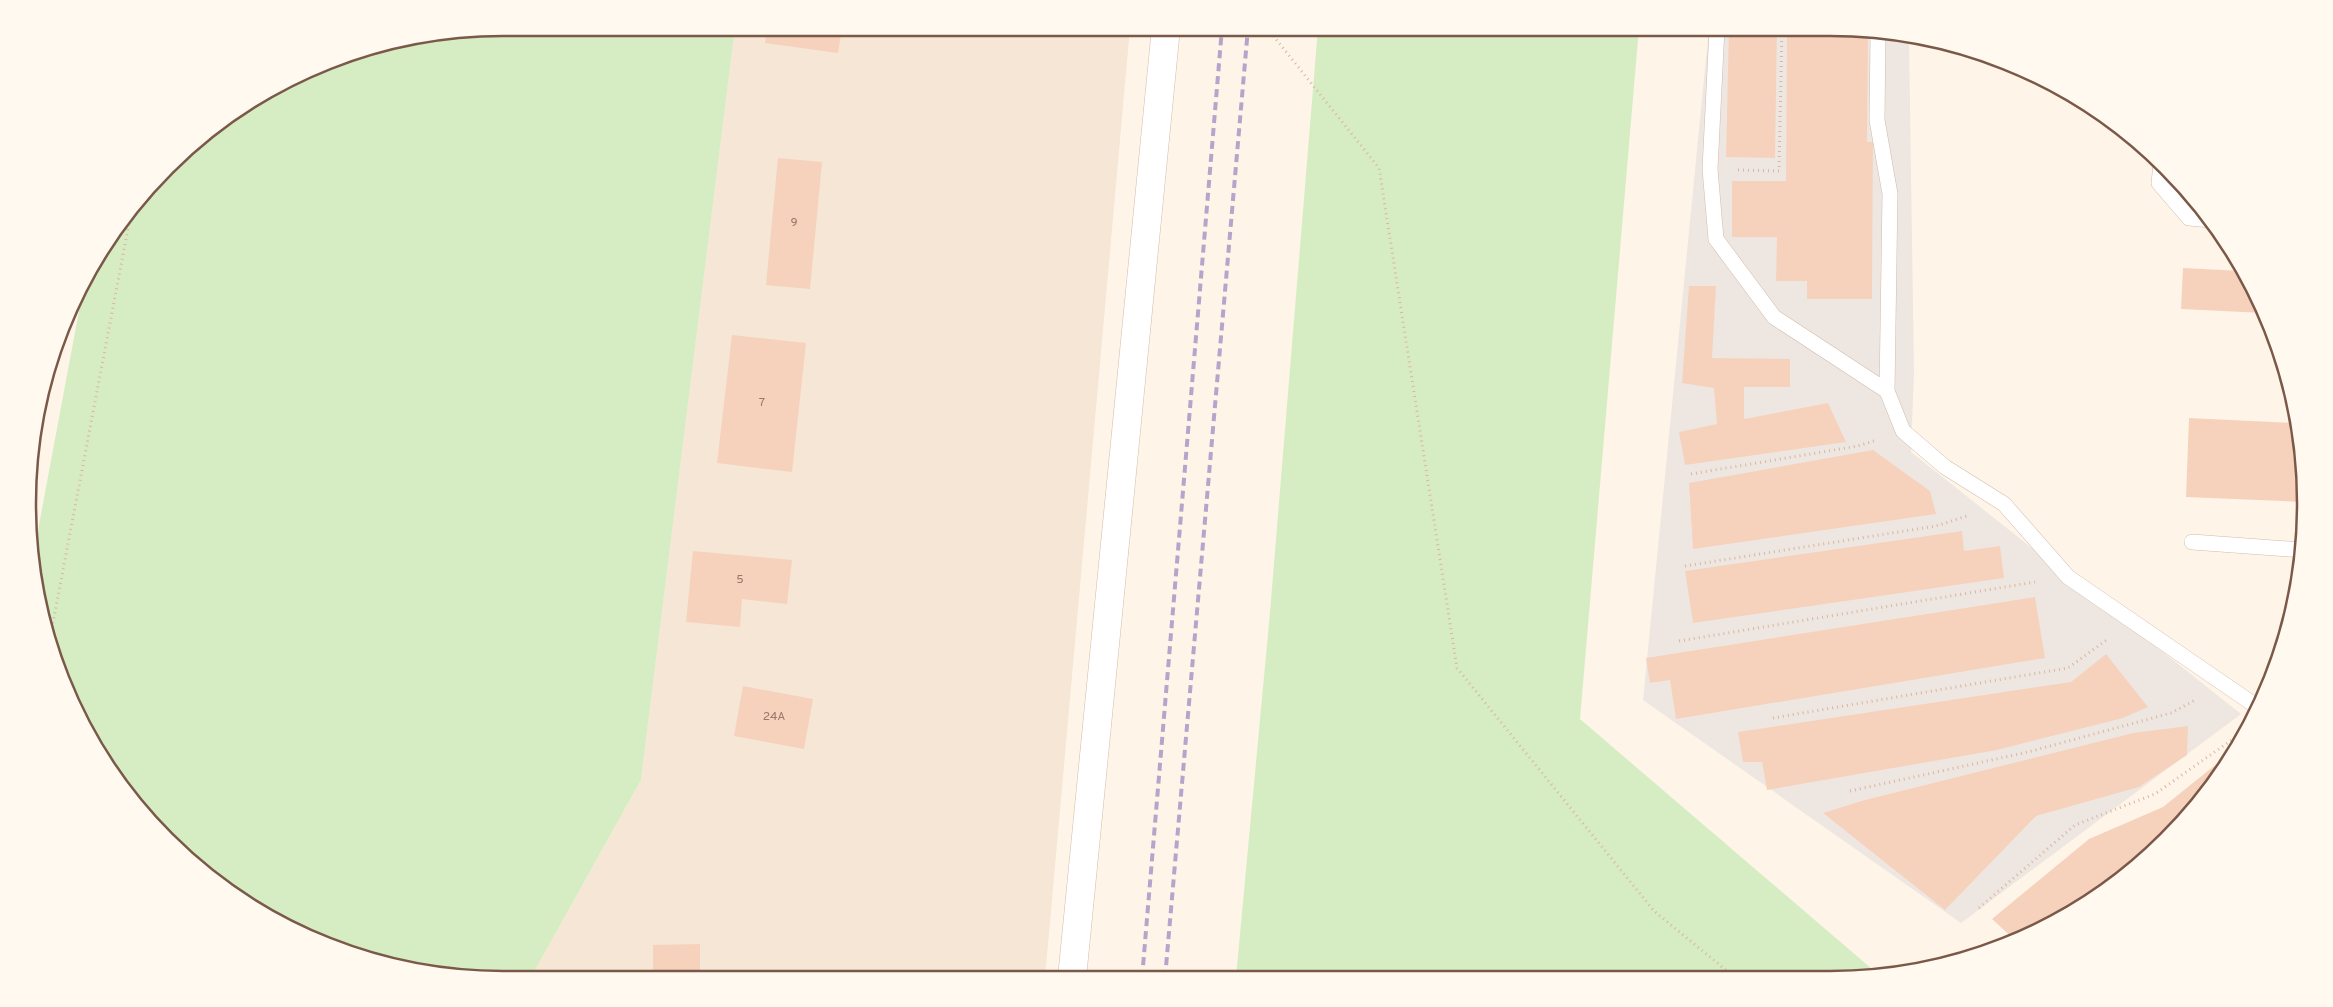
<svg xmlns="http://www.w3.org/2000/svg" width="2333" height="1007" font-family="Overpass,sans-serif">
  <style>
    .residential { fill: #f6e6d5 }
    .industrial { fill: #eee7e1 }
    .green { fill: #d6edc4 }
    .building { fill: #f6d2bd }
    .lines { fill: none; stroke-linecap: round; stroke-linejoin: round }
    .lane-casing { stroke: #d2bbac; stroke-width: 16 }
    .street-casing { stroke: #d2bbac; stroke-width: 29 }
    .path { stroke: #dbb59f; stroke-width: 3; stroke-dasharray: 1 4; stroke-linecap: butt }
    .lane { stroke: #fff; stroke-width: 15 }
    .street { stroke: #fff; stroke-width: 28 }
    .rail { stroke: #b7a4ca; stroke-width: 4; stroke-dasharray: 8 5; stroke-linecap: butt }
    .labels { text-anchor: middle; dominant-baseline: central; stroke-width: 4; stroke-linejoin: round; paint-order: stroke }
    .number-label { font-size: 12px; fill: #9a7766 }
    .rim { fill: none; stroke: #7b5949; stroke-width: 2.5 }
  </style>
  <rect width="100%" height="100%" fill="#fef5e8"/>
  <path class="residential" d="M 735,28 L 1130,28 L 1045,978 L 530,979 L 641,780 Z"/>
  <path class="industrial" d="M 1709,28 L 1830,28 L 1909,41 L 1914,372 L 1911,452 L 2241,714 L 1961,923 L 1643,700 Z"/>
  <path class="green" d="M 504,28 L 735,28 L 641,780 L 530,979 L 503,979 L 350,954 L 214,881 L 145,817 L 91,742 L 37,596 L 33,557 L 84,284 L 91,266 L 190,145 L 265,91 L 350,53 Z
    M 1318,28 L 1639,28 L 1580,719 L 1879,975 L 1236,977 L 1270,612 Z"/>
  <path class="building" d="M 767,28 L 842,28 L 838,53 L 765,43 Z
    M 1729,28 L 1777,28 L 1775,158 L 1726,157 Z
    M 1787,28 L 1830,28 L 1868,34 L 1867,142 L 1873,142 L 1872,299 L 1807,299 L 1807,281 L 1776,281 L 1777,237 L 1732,237 L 1732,181 L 1786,181 Z
    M 778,158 L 822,162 L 810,289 L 766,285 Z
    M 2183,268 L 2242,271 L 2257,293 L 2264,313 L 2181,309 Z
    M 1689,286 L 1716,286 L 1712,358 L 1790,359 L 1790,387 L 1744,387 L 1744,419 L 1828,403 L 1846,442 L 1685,465 L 1679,432 L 1717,424 L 1714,388 L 1682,383 Z
    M 732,335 L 806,343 L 792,472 L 717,463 Z
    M 2189,418 L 2296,423 L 2304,473 L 2304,502 L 2186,497 Z
    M 1873,450 L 1930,491 L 1936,514 L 1693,549 L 1689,483 Z
    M 1962,531 L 1964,551 L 2000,546 L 2004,578 L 1693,623 L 1685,571 Z
    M 693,551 L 792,560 L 787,604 L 742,599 L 740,627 L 686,622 Z
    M 2035,597 L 2045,658 L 1676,719 L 1670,680 L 1650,683 L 1646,658 Z
    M 2106,654 L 2148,707 L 2123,718 L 1997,750 L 1767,790 L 1762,762 L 1743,762 L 1738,732 L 2071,682 Z
    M 743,686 L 813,699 L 804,749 L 734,736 Z
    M 2188,726 L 2187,755 L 2139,787 L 2036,816 L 1945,910 L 1823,813 L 1865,800 L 2133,733 Z
    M 2234,750 L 2225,768 L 2119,881 L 2016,941 L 1992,919 L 2089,839 L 2163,807 Z
    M 700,944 L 700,979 L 653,979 L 653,945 Z"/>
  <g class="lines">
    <defs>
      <path id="lane" d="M 1717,28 L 1710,169 L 1716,239 L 1774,317 L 1887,391
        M 1878,35 L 1877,120 L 1890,194 L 1887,391 L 1903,431 L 1945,467 L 2004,504 L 2068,577 L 2256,706
        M 2161,164 L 2159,183 L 2189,218 L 2211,220
        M 2192,542 L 2302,550"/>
      <path id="street" d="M 1072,978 L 1166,28"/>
    </defs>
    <use href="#lane" class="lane-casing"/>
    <use href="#street" class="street-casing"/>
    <path class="path" d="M 1267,28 L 1379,168 L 1457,668 L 1654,911 L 1733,976
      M 1738,170 L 1779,171 L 1782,28
      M 1691,474 L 1858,446 L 1877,440
      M 1685,566 L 1936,526 L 1970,515
      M 51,633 L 130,218
      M 1679,641 L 2035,582
      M 1773,718 L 2068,668 L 2108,639
      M 1850,791 L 2028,752 L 2171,713 L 2197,699
      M 1979,908 L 2075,825 L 2155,794 L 2243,732"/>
    <use href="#lane" class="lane"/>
    <use href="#street" class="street"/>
    <path class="rail" d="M 1142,978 L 1222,28
      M 1165,978 L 1248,28"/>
  </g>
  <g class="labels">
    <g class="number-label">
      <text x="794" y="223">9</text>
      <text x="762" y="403">7</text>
      <text x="740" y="580">5</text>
      <text x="774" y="717">24А</text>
    </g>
  </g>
  <path d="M0 0H2333V1007H0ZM503 36H1830A467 467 0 0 1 2297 503V504A467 467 0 0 1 1830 971H503A467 467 0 0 1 36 504V503A467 467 0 0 1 503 36Z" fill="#fff9f0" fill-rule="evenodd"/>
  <path class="rim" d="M503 36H1830A467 467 0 0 1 2297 503V504A467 467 0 0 1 1830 971H503A467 467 0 0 1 36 504V503A467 467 0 0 1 503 36Z"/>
</svg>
